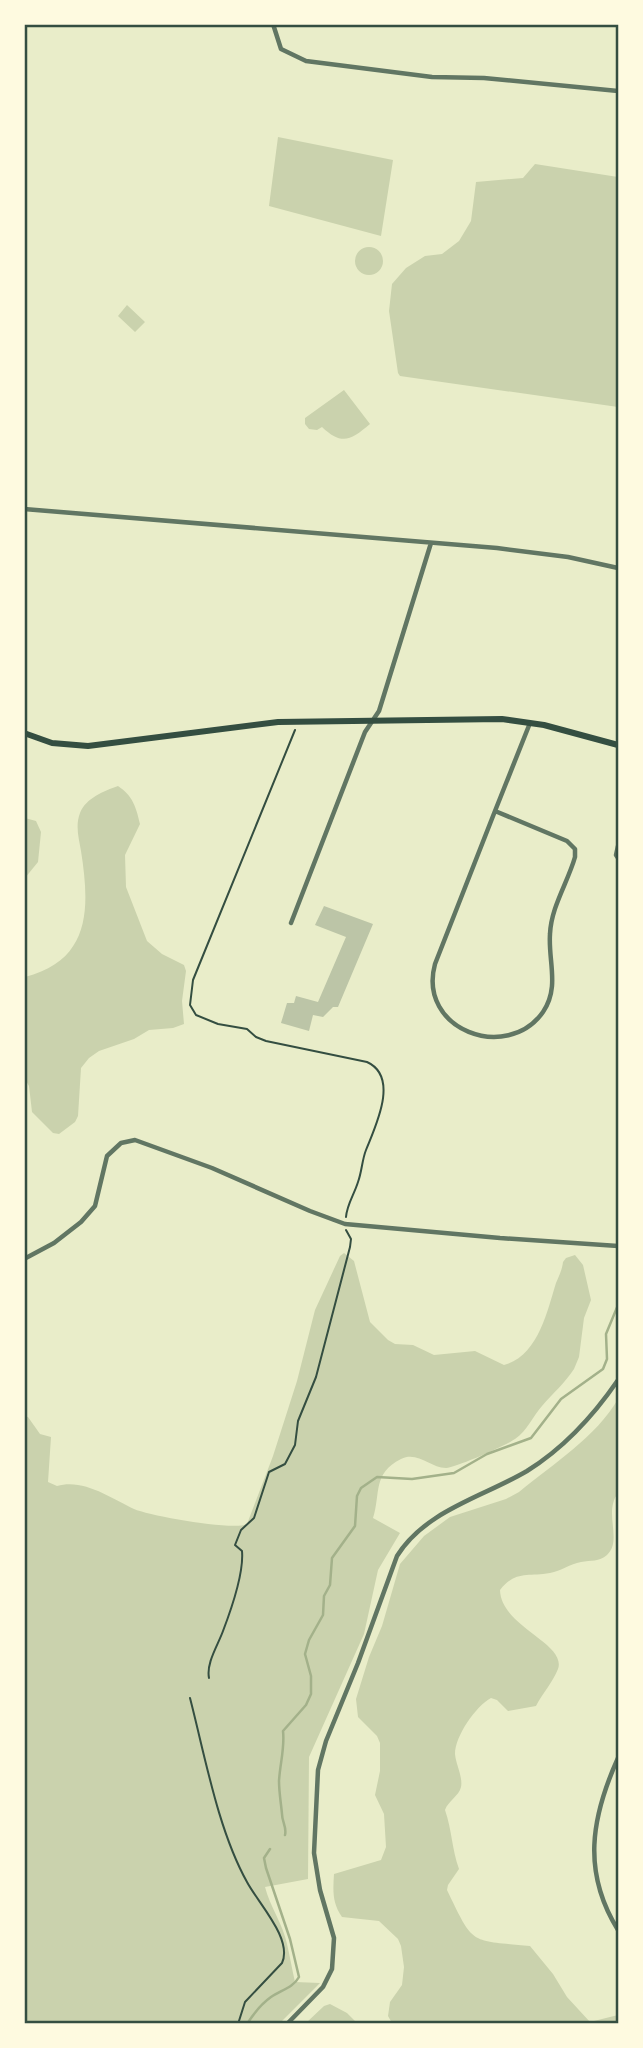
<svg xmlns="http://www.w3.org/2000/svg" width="643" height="2048" font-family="'Archivo Narrow',sans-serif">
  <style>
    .green { fill: #cad2ad }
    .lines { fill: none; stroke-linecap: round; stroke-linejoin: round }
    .stream { stroke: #a3b18a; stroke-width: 2.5 }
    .building { fill: #bcc5a7 }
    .path { stroke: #344e41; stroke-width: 2 }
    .minor { stroke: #617663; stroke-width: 4.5 }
    .secondary { stroke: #344e41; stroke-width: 6 }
    .neatline { fill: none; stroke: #344e41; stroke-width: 2.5 }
  </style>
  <rect width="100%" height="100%" fill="#e9edc9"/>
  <path class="green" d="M 278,137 L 393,160 L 381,236 L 269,206 Z
    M 535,164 L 618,177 L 618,407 L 400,376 L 398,373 L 389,311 L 392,284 L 406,268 L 425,256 L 442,254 L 459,241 L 471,221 L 476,182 L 523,178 Z
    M355 261a14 14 0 1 1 28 0a14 14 0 1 1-28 0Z
    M 127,305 L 145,322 L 135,332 L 118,316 Z
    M 344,390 L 370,424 C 351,440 342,446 322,427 L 317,430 L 309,429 L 305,424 L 305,418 Z
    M 118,786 C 133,796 136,807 140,824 L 125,855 L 126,887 L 147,941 L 162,954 L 184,965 L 186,971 L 182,1001 L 184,1024 L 173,1028 L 149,1030 L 134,1039 L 99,1051 L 89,1058 L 81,1068 L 78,1116 L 75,1122 L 59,1134 L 53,1133 L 32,1112 L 29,1086 L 25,1079 L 25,977 C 91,960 90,908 81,851 C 79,839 75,826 80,813 C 86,798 104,791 118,786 Z
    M 25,818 L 36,821 L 41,832 L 38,862 L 25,878 Z
    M 344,1253 L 354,1261 L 370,1322 L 388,1340 L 395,1344 L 413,1345 L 434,1355 L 475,1351 L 504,1365 C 538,1356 547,1312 556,1283 C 559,1276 562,1270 563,1262 L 566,1258 L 575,1255 L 583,1265 L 591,1300 L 584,1318 L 579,1357 L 574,1369 C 565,1383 553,1393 542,1406 C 533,1416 527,1431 515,1439 C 505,1446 457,1467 446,1468 C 430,1468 418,1451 401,1459 C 372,1474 381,1493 373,1518 L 400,1533 L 378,1570 L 364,1634 L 309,1757 L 308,1879 L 265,1887 C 270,1907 283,1924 287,1944 C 290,1957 292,1969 295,1982 L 320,1983 L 280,2023 L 25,2023 L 24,1416 L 28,1417 L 40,1434 L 51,1437 L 48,1482 L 57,1486 C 83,1478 111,1498 134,1509 C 150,1516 234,1531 247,1524 L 273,1456 L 297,1381 L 315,1310 L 340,1256 Z
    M 618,1399 L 618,1493 C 603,1513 623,1540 607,1555 C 599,1562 591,1560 581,1562 C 570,1564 561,1571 550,1573 C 527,1577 516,1570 500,1590 C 501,1627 567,1643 558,1669 C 553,1682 542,1694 536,1706 L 508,1711 L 497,1700 L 491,1698 C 476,1706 455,1736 455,1754 C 456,1765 463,1777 461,1787 C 459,1796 448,1801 445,1810 C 452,1830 452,1850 459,1869 L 448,1885 L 447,1890 C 474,1946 469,1940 530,1946 L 553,1974 L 567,1997 L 590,2022 L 618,2015 L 618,2023 L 392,2023 L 388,2016 L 390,2002 L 402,1985 L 404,1967 L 401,1946 L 398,1939 L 379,1921 L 342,1917 C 332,1903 333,1890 334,1874 L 381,1860 L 386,1847 L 384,1814 L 375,1795 L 380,1771 L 380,1743 L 377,1736 L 358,1717 L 356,1699 L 369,1657 L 382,1626 L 400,1564 L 424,1536 L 450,1517 L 506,1499 L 519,1492 C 553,1464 596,1437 618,1399 Z
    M 330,2004 L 347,2013 L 357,2023 L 306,2023 L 324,2006 Z"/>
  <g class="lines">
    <path class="stream" d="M 285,1835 C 287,1827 282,1822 282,1814 C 281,1803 279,1792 279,1781 C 280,1763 285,1748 283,1731 L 306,1705 L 311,1694 L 311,1676 L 305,1654 L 309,1640 L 323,1615 L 324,1596 L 330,1585 L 332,1558 L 355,1526 L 357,1496 L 361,1488 L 377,1477 L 412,1479 L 454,1473 L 487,1454 L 531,1438 L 561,1399 L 603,1369 L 607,1359 L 606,1334 L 618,1305
      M 247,2024 C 254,2013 261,2004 271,1997 C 281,1990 293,1988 299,1977 L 290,1939 L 266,1868 L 264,1858 L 270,1849"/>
  </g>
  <path class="building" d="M 324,906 L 373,924 L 338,1007 L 333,1007 L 323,1017 L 313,1015 L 309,1031 L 281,1023 L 287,1003 L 294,1003 L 296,996 L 318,1002 L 346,937 L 315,925 Z"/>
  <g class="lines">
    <path class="path" d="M 295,730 L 193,980 L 190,1005 L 196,1015 L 218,1024 L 247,1029 L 256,1037 L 266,1041 L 367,1062 C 400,1077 375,1127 366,1150 C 362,1160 362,1171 358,1182 C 354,1195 347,1204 346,1217
      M 209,1678 C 206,1663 218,1645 223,1631 C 231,1610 244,1573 242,1551 L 235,1545 L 241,1530 L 254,1518 L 269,1472 L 285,1464 L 295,1445 L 298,1421 L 316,1377 L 350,1247 L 351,1239 L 346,1230
      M 190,1698 C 205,1756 218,1830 247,1882 C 258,1903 293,1939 282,1963 L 245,2002 L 238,2024"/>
    <path class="minor" d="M 273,24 L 281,49 L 306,61 L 432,77 L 484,78 L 618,91
      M 24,509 L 497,548 L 568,557 L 618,568
      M 495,811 L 435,964 C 417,1030 507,1063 543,1012 C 560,987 548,961 550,934 C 551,907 568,882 575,857 L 575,849 L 567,841 L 495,811 L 530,723
      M 618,846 L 616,855 L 618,858
      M 291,923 L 365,732 L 379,711 L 431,543
      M 24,1259 L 54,1243 L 81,1222 L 95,1206 L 107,1156 L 121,1143 L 135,1140 L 212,1168 L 310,1211 L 345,1224 L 500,1238 L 618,1246
      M 618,1758 C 591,1818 582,1872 618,1930
      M 287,2024 L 323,1987 L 332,1969 L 334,1938 L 320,1890 L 314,1853 L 318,1770 L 326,1741 L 358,1663 L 397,1556 C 426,1510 483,1497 527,1471 C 564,1448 594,1415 618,1380"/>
    <path class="secondary" d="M 24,733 L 52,743 L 88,746 L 278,722 L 502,719 L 544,725 L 618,745"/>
  </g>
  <rect width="643" height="2048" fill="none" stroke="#fefae0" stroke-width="52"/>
  <rect x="26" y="26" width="591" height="1996" class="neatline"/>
</svg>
